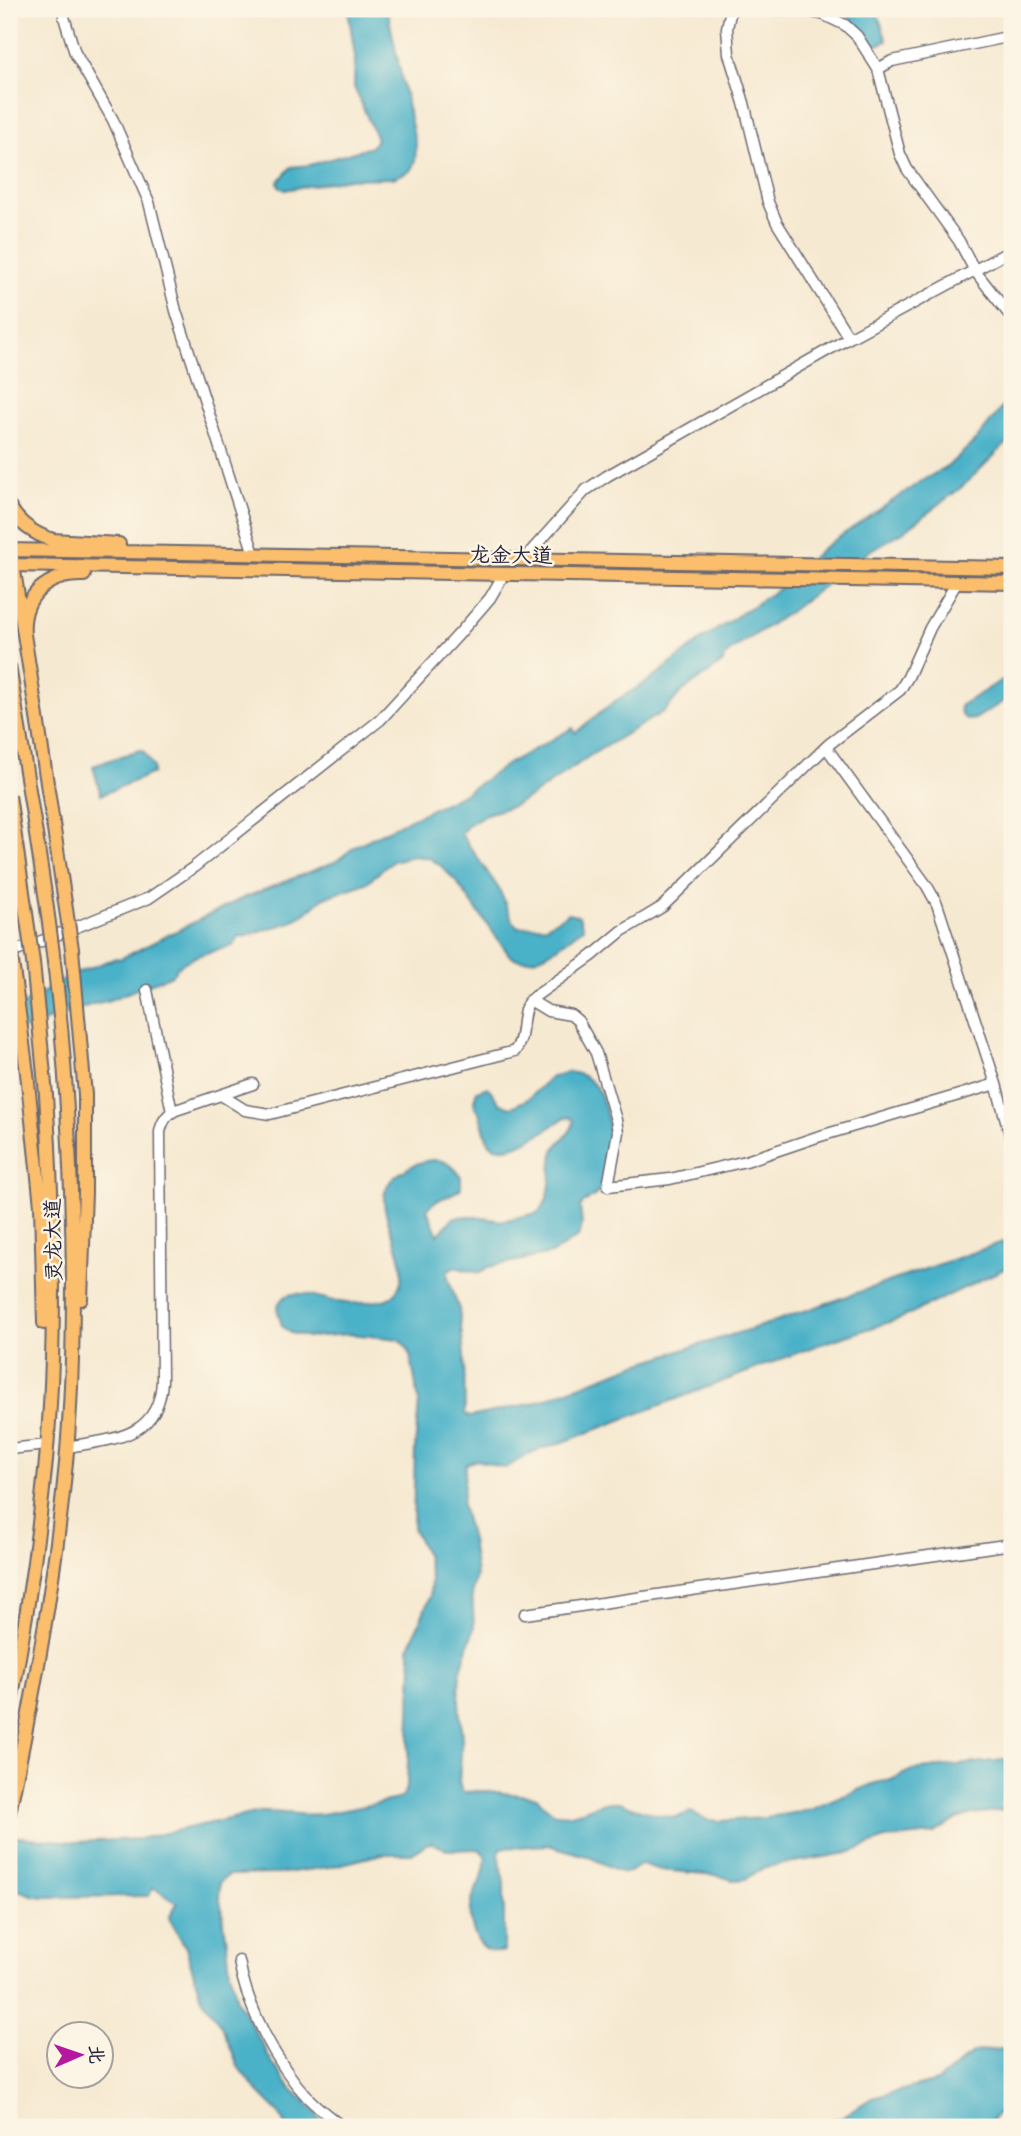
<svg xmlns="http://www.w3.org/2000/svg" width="1021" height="2136" font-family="'Shantell Sans','LXGW WenKai TC',sans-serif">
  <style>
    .water { fill: #49b1c8; stroke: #366a82; stroke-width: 2 }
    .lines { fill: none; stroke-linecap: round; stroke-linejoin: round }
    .minor-casing { stroke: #6c6870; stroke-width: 13 }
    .major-casing { stroke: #6c6870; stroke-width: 16 }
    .minor { stroke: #fff; stroke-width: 10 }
    .major { stroke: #fabe6d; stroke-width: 12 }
    .major-bridge-casing { stroke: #6c6870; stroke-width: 16; stroke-linecap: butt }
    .major-bridge { stroke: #fabe6d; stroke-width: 12 }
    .labels { text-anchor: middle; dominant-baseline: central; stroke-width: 5; stroke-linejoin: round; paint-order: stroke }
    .street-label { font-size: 21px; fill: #22223b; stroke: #fcf5e5 }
  </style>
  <rect width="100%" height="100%" fill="#fcf5e5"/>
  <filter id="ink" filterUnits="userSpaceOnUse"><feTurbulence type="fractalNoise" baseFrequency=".0143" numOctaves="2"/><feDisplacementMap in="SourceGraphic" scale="14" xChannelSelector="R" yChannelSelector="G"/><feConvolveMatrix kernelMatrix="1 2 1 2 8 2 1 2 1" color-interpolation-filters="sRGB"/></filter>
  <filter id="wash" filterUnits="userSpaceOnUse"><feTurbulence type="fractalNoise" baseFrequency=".00686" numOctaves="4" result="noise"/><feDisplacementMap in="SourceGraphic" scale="28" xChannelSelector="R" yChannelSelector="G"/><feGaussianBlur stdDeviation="1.57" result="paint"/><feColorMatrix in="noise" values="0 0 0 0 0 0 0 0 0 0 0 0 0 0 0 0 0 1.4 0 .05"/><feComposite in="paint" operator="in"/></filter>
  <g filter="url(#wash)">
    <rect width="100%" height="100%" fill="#f6e9d1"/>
    <path class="water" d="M 348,9 L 387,9 L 416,146 L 415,161 L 410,171 L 393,178 L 347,179 L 285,190 L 279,186 L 278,182 L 291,167 L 310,165 L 371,147 L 377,139 L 354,87 L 355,56 Z
      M 841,9 L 876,9 L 887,41 L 870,48 L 859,28 Z
      M 1012,395 L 1012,438 L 963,486 L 903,532 L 871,550 L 791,611 L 729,652 L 722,663 L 680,693 L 666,710 L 591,755 L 532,796 L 513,806 L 486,814 L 468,825 L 461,834 L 499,889 L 513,922 L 518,927 L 546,926 L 569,913 L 579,916 L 583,928 C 561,943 537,970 510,956 L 455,880 L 441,866 L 429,858 L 413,856 L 393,861 L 366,883 L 323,898 L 305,914 L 288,923 L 237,938 L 234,945 C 214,952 183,955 172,975 L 107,1001 L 93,1004 L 9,1034 L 9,1013 L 74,974 L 116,958 L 120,959 L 243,898 L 335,862 L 357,845 L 465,793 L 509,763 L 573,728 L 575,733 L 615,701 L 650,680 L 704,638 L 778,589 L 823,548 L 923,480 L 947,467 L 976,440 Z
      M 1012,674 L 1012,696 L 975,719 L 967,720 L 961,714 L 960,706 Z
      M 139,750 L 144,752 L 153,767 L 153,773 L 101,795 L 93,766 Z
      M 567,1072 C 617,1074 614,1156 600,1189 C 596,1198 585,1199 580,1207 L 582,1225 L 579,1236 L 551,1254 L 488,1267 L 480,1273 L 454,1267 L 448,1270 L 448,1278 L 459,1309 L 464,1355 L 465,1414 L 470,1417 L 534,1403 L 637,1364 L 764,1325 L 1012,1239 L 1012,1265 L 899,1319 L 818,1345 L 558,1444 L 535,1451 L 505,1468 L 476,1460 L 466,1464 L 462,1505 L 471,1540 L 476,1575 L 472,1592 L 474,1628 L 460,1673 L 459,1703 L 462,1739 L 459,1781 L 462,1792 L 486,1791 L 537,1797 C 564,1835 589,1799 617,1802 C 624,1802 630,1807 637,1809 C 648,1812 664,1817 675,1817 C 681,1817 686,1813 691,1812 L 707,1820 L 719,1821 L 764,1818 L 810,1810 L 875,1783 L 891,1780 L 912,1770 L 1012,1759 L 1012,1809 L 972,1814 L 957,1819 L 933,1834 L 885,1839 L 848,1853 L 765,1867 L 745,1879 L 733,1880 L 716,1875 L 661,1870 L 641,1864 L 629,1872 L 623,1873 L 587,1856 L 548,1845 L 501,1848 L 499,1854 L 504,1883 L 504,1951 C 479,1959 469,1928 471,1907 C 472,1888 487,1880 485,1855 L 479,1849 L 448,1850 L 432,1843 L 426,1844 L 412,1854 L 382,1854 L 330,1867 L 276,1874 L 228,1875 L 220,1882 L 219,1894 L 226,1936 L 230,1971 L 237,2000 L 272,2062 L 288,2085 L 312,2108 L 325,2127 L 286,2127 L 279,2113 L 258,2092 L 239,2068 L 223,2029 L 200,1995 L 186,1948 L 169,1918 L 177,1903 L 154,1888 L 148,1896 L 47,1897 L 35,1896 L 9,1887 L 9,1836 L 74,1842 L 139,1839 L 260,1812 C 281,1811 301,1816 321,1814 C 347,1810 373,1804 398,1799 L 403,1796 L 407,1785 L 412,1667 L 409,1648 L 430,1597 L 431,1579 L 426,1555 L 413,1528 L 415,1449 L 419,1401 L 411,1359 L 407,1348 L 399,1339 L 350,1334 L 308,1337 L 291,1333 L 282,1326 L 277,1308 C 285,1282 321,1299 339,1302 C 352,1305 365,1302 377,1301 C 385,1300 391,1299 396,1292 C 422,1256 355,1201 400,1173 C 410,1166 423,1160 435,1160 C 446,1160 456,1168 461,1177 L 461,1188 C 451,1198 434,1197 427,1210 L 438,1235 L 454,1217 L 472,1216 L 502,1221 L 537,1213 C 553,1202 550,1171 553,1154 C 556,1140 572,1136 574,1121 L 570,1117 L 564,1118 C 550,1128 499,1165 487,1139 L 479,1112 L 475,1107 L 474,1100 L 477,1091 L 488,1087 L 500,1104 L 512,1107 L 528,1099 L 550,1078 Z
      M 1012,2048 L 1012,2112 C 1000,2108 992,2116 990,2127 L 807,2127 L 842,2117 L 872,2098 L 937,2081 L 974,2052 Z"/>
  </g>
  <g filter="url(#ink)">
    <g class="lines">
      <defs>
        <path id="minor" d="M 731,9 L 727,28 L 729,54 L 744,103 L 768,202 L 777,223 L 849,338
          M 753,9 L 805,11 L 822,14 L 845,25 L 857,36 L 878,69 L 900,154 L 907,169 L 959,241 L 975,271 L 1012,318
          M 64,17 L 75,53 L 113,120 L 149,202 L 176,311 L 254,554
          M 878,69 L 892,61 L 1012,36
          M 524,559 L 586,490 L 607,476 L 849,338 L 1012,250
          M 826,747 L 927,886 L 937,904 L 996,1084 L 1012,1142
          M 9,954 L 149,898 L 194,867 L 380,720 L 459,634 L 490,598 L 504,574
          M 147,990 L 172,1112
          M 530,1000 L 548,1011 L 571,1015 L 578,1021 L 596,1053 L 616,1120 L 618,1132 L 608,1186 L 670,1179 L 746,1161 L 817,1137 L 996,1084
          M 221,1095 L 245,1110 L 270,1114 L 515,1051 C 526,1036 519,1014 530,1000 L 592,956 L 622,931 L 662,907 L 828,745 L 900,690 L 908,677 L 930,628 L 957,582
          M 67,1447 C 112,1439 159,1439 162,1381 L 160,1132 C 162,1121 167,1114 176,1110 L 253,1084
          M 9,1449 L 47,1445
          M 525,1614 L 1012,1544
          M 239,1961 C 247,2007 276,2064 309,2099 C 319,2109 331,2118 342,2127"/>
        <path id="major" d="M 9,506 C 19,524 33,534 53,540 L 119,544
          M 9,539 L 37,717
          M 9,550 L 1012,568
          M 9,565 L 1012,583
          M 24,634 C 21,595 48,574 84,575
          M 27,1073 L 41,1206 L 44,1323
          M 81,1299 L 85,1193 L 85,1095
          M 9,1712 C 25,1629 38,1544 46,1460 C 57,1339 54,1216 46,1095
          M 9,1813 C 33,1698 55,1581 66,1463 C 77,1340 74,1216 66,1093"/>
      </defs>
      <use href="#minor" class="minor-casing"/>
      <use href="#major" class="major-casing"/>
      <use href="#minor" class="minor"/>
      <use href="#major" class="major"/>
      <defs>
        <path id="major-bridge" d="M 9,665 C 31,807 58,950 66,1093
          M 37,717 L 72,949 L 85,1095
          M 9,795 L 33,962 L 46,1095
          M 9,939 L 27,1073"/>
      </defs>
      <use href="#major-bridge" class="major-bridge-casing"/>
      <use href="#major-bridge" class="major-bridge"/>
    </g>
  </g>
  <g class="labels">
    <g class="street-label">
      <text transform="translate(511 555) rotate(1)">龙金大道</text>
      <text transform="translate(53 1240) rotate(-91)">灵龙大道</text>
    </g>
  </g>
  <rect width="1021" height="2136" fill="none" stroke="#fcf5e5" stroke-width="35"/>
  <g transform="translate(80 2055) rotate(88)"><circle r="33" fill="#fcf5e5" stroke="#a5a1a1" stroke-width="2"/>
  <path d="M0-5L12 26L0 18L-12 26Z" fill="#b5179e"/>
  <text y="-10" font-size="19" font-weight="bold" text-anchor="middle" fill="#22223b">北</text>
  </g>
</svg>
